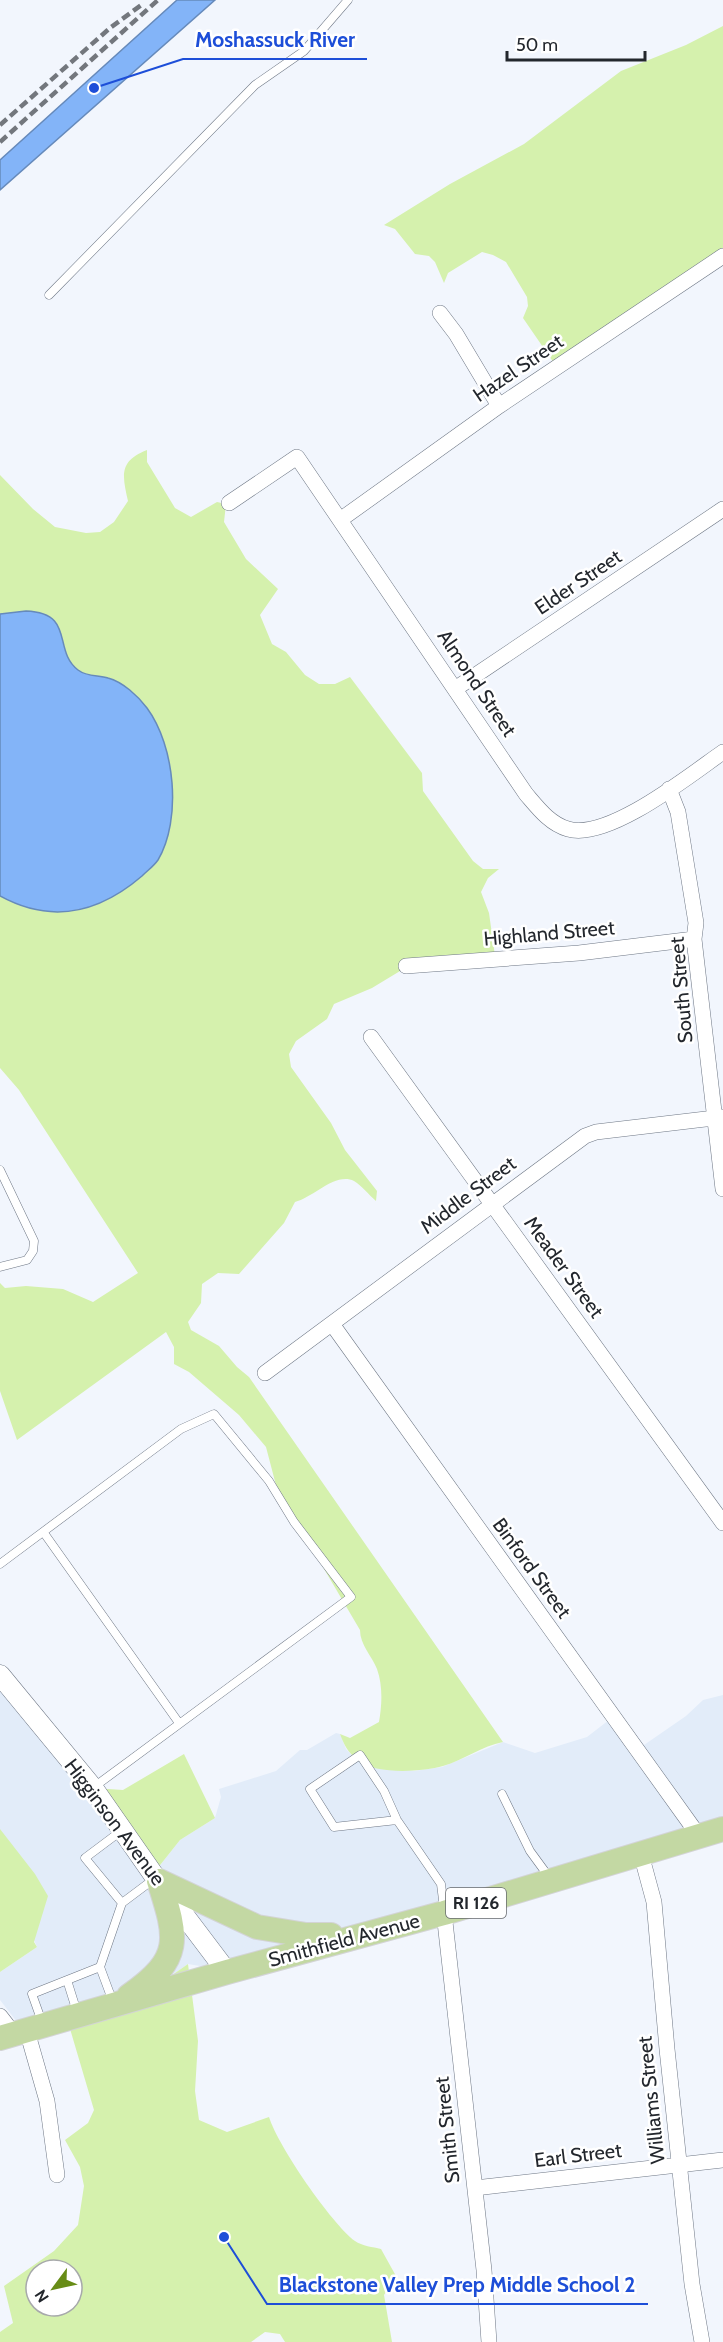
<svg xmlns="http://www.w3.org/2000/svg" width="723" height="2342" font-family="Cabin,sans-serif">
  <style>
    .built { fill: #e2ecf9 }
    .green { fill: #d5f1ad; fill-rule: evenodd }
    .water { fill: #83b4f8; stroke: #668abb; stroke-width: 1.5 }
    .lines { fill: none; stroke-linecap: round; stroke-linejoin: round }
    .service-casing { stroke: #6e7785; stroke-width: 9 }
    .minor-casing { stroke: #6e7785; stroke-width: 16 }
    .tertiary-casing { stroke: #6e7785; stroke-width: 21 }
    .primary-casing { stroke: #d3d4d5; stroke-width: 26 }
    .service { stroke: #fff; stroke-width: 8 }
    .minor { stroke: #fff; stroke-width: 15 }
    .tertiary { stroke: #fff; stroke-width: 20 }
    .primary { stroke: #c3d8a3; stroke-width: 24 }
    .rail { stroke: #73777d; stroke-width: 4.5; stroke-dasharray: 9 4.5; stroke-linecap: butt }
    .labels { text-anchor: middle; dominant-baseline: central; stroke-width: 5; stroke-linejoin: round; paint-order: stroke }
    .shield { fill: #fff; stroke: #65686c; stroke-width: 1.5 }
    .shield-label { font-size: 18px; font-weight: bold; fill: #23272d }
    .street-label { font-size: 20px; fill: #23272d; stroke: #fff }
    .leader { fill: none; stroke: #1d4ed8; stroke-width: 2 }
    .callout-dot { fill: #1d4ed8; stroke: #fff; stroke-width: 2 }
    .callout-label { font-size: 21px; text-anchor: middle; font-weight: bold; fill: #1d4ed8; stroke: #fff; stroke-width: 5; stroke-linejoin: round; paint-order: stroke }
  </style>
  <rect width="100%" height="100%" fill="#f2f6fd"/>
  <path class="built" d="M 0,1672 L 157,1869 L 180,1840 L 215,1818 L 221,1797 L 219,1789 L 276,1771 L 300,1750 L 307,1750 L 336,1733 L 340,1734 L 346,1749 L 358,1761 L 414,1771 L 442,1767 L 503,1742 L 535,1753 L 587,1737 L 618,1713 L 644,1745 L 686,1716 L 703,1700 L 723,1695 L 723,1830 L 206,1967 L 188,1964 L 165,1980 L 24,2031 L 0,2000 L 0,1972 L 37,1947 L 0,1862 Z"/>
  <path class="green" d="M 723,26 L 723,255 L 558,369 L 523,318 L 528,306 L 527,297 L 506,262 L 493,255 L 482,252 L 448,273 L 444,283 L 435,262 L 429,256 L 415,254 L 395,229 L 384,225 L 450,184 L 524,144 L 621,71 L 686,45 Z
    M 147,450 L 147,462 L 175,508 L 191,517 L 217,502 L 226,504 L 224,522 L 246,559 L 278,589 L 260,615 L 272,644 L 286,652 L 305,675 L 319,684 L 335,684 L 350,677 L 422,773 L 423,791 L 473,861 L 483,869 L 499,869 L 488,878 L 481,892 L 489,913 L 495,956 L 410,965 L 372,988 L 334,1004 L 327,1019 L 296,1041 L 289,1054 L 291,1067 L 331,1123 L 345,1150 L 377,1191 L 376,1201 C 369,1195 361,1185 354,1181 C 335,1172 313,1198 295,1202 L 284,1223 L 239,1274 L 218,1273 L 202,1284 L 201,1303 L 188,1322 L 191,1330 L 219,1346 L 237,1367 L 249,1377 L 503,1742 C 482,1746 464,1760 443,1766 C 422,1772 375,1775 357,1760 C 348,1752 344,1745 340,1734 L 350,1738 L 379,1722 C 382,1705 383,1686 377,1669 C 372,1656 360,1645 360,1630 L 277,1489 L 266,1447 L 239,1415 L 189,1372 L 174,1364 L 174,1347 L 166,1332 L 17,1440 L 0,1391 L 0,1283 L 5,1288 L 26,1286 L 63,1289 L 93,1302 L 138,1273 L 19,1090 L 0,1068 L 0,475 L 33,509 L 55,527 L 86,533 L 100,532 L 114,522 L 128,501 C 122,475 119,461 147,450 Z
    M 184,1754 L 215,1818 L 180,1840 L 153,1874 L 93,1788 L 123,1790 Z
    M 0,1829 L 35,1874 L 48,1896 L 34,1942 L 37,1947 L 0,1972 Z
    M 188,1964 L 198,2041 L 195,2091 L 199,2120 L 227,2132 L 269,2117 C 278,2146 331,2223 355,2241 C 362,2246 373,2247 381,2249 L 396,2276 L 384,2295 L 392,2342 L 285,2342 L 280,2334 L 265,2332 L 251,2342 L 0,2342 L 0,2332 L 13,2323 L 4,2286 L 54,2251 L 78,2225 L 84,2186 L 80,2167 L 65,2140 L 88,2123 L 94,2110 L 68,2022 L 165,1980 ZM 36,2270 L 72,2270 L 72,2306 L 36,2306 Z"/>
  <path class="water" d="M 177,0 L 215,0 L 0,190 L 0,160 Z
    M 26,611 C 76,613 52,650 78,670 C 87,677 98,675 108,678 C 123,682 138,696 147,708 C 175,746 182,819 158,860 C 153,867 148,870 142,876 C 99,913 51,924 0,896 L 0,614 Z"/>
  <g class="lines">
    <defs>
      <path id="service" d="M 49,295 L 255,85 L 304,51 L 348,0
        M 0,1170 L 34,1241 L 33,1251 L 27,1260 L 0,1267
        M 44,1533 L 179,1723
        M 0,1564 L 181,1429 L 214,1414 L 269,1481 L 294,1522 L 351,1597 L 94,1787
        M 502,1794 L 530,1851 L 549,1877
        M 397,1820 L 334,1827 L 310,1789 L 360,1755 L 384,1791 L 397,1820 L 441,1884 L 444,1908
        M 122,1903 L 154,1879
        M 100,1967 L 113,2002
        M 67,1980 L 77,2012
        M 42,2022 L 32,1994 L 100,1967 L 122,1903 L 85,1858 L 121,1831"/>
      <path id="minor" d="M 440,313 L 456,334 L 499,406
        M 229,503 L 297,457 L 526,794 C 538,808 550,824 568,829 C 608,841 690,775 723,752
        M 340,520 L 499,406 L 723,256
        M 455,689 L 723,509
        M 669,789 L 678,812 L 696,923 L 694,939 L 723,1189
        M 406,966 L 579,953 L 694,939
        M 371,1037 L 723,1523
        M 332,1324 L 699,1836
        M 265,1373 L 585,1136 L 596,1132 L 723,1117
        M 641,1854 L 654,1902 L 667,2049 L 692,2284 L 702,2342
        M 444,1913 L 484,2270 L 489,2342
        M 0,2016 L 14,2034
        M 27,2031 L 47,2101 L 57,2175
        M 475,2188 L 723,2160"/>
      <path id="tertiary" d="M 0,1675 L 93,1788 L 153,1874 L 227,1972"/>
      <path id="primary" d="M 159,1881 L 257,1927 L 306,1935 L 331,1935
        M 129,1996 C 184,1958 177,1938 159,1881
        M 0,2038 L 227,1972 L 444,1913 L 723,1829"/>
    </defs>
    <use href="#service" class="service-casing"/>
    <use href="#minor" class="minor-casing"/>
    <use href="#tertiary" class="tertiary-casing"/>
    <use href="#primary" class="primary-casing"/>
    <use href="#service" class="service"/>
    <use href="#minor" class="minor"/>
    <use href="#tertiary" class="tertiary"/>
    <use href="#primary" class="primary"/>
    <path class="rail" d="M 0,125 L 110,28 L 144,3
      M 0,142 L 158,0"/>
  </g>
  <g class="labels">
    <rect class="shield" x="446" y="1888" width="60" height="30" rx="4.5"/>
    <g class="shield-label">
      <text x="476" y="1903">RI 126</text>
    </g>
    <g class="street-label">
      <text transform="translate(518 368) rotate(-34)">Hazel Street</text>
      <text transform="translate(578 582) rotate(-34)">Elder Street</text>
      <text transform="translate(477 683) rotate(56)">Almond Street</text>
      <text transform="translate(549 933) rotate(-5)">Highland Street</text>
      <text transform="translate(681 990) rotate(-95)">South Street</text>
      <text transform="translate(468 1195) rotate(-37)">Middle Street</text>
      <text transform="translate(564 1267) rotate(54)">Meader Street</text>
      <text transform="translate(532 1568) rotate(54)">Binford Street</text>
      <text transform="translate(115 1822) rotate(53)">Higginson Avenue</text>
      <text transform="translate(344 1940) rotate(-15)">Smithfield Avenue</text>
      <text transform="translate(651 2100) rotate(-96)">Williams Street</text>
      <text transform="translate(447 2130) rotate(-96)">Smith Street</text>
      <text transform="translate(578 2155) rotate(-7)">Earl Street</text>
    </g>
  </g>
  <path class="leader" d="M94 88L183 59H367M224 2237L267 2304H648"/>
  <g class="callout-dot">
    <circle cx="94" cy="88" r="6"/>
    <circle cx="224" cy="2237" r="6"/>
  </g>
  <g class="callout-label">
    <text x="275" y="47">Moshassuck River</text>
    <text x="457" y="2292">Blackstone Valley Prep Middle School 2</text>
  </g>
  <g transform="translate(54 2288) rotate(237)"><circle r="28" fill="#ffffff" stroke="#a7a9ab" stroke-width="1.5"/>
  <path d="M0-4.5L10 22L0 15L-10 22Z" fill="#678c16"/>
  <text y="-9" font-size="16" font-weight="bold" text-anchor="middle" fill="#23272d">N</text>
  </g>
  <path d="M507 51v9h138v-9" fill="none" stroke="#23272d" stroke-width="3"/>
  <text x="516" y="51" font-size="18" fill="#23272d" stroke="#ffffff" stroke-width="4.5" paint-order="stroke">50 m</text>
</svg>
